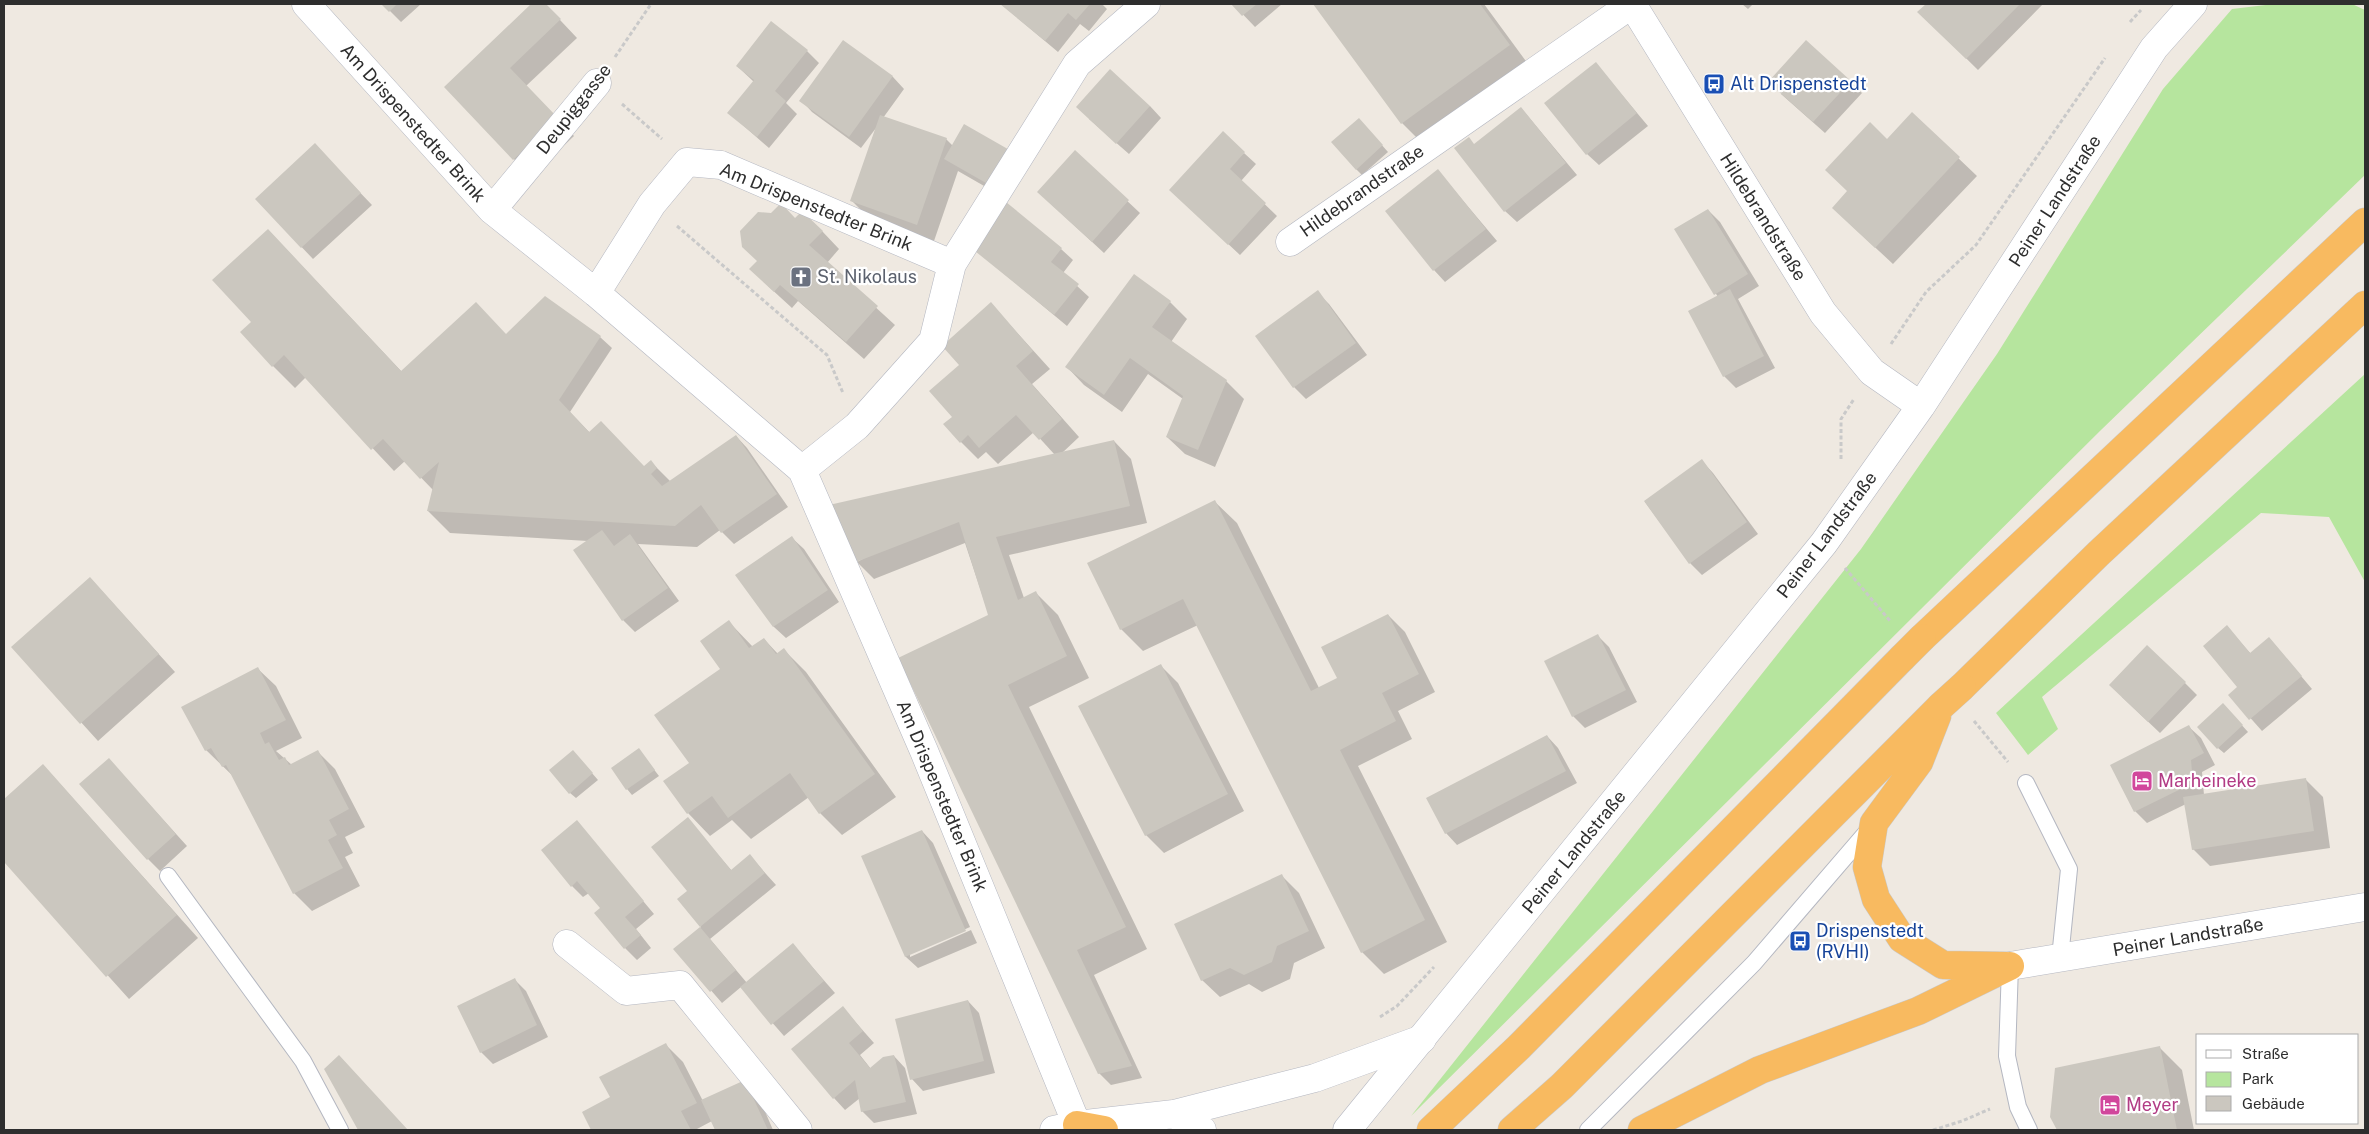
<svg xmlns="http://www.w3.org/2000/svg" width="2369" height="1134" font-family="'Public Sans',sans-serif">
<rect width="100%" height="100%" fill="#efe9e1"/>
<path fill="#b6e59e" d="M2274,4H2352L2365,10V175L2101,430L1411,1116L1861,549L1997,354L2163,89L2232,9Z
M2365,374V582L2329,517L2261,513L2042,697L2058,729L2028,755L1996,713Z"/>
<path fill="#0003" d="M383,4H421L401,22Z
M533,4H545L577,38L526,86L574,136L531,177L446,87Z
M1001,4H1102L1107,9L1089,31L1080,24L1058,52Z
M1233,4H1282L1255,27Z
M1315,4H1484L1531,68L1425,146L1402,123Z
M1742,4H1753L1748,9Z
M1927,4H2043L1978,70L1919,12Z
M844,42L893,77L904,89L883,118L946,139L1005,198L958,171L934,241L869,218L852,201L876,128L861,148L812,112L801,100Z
M807,51L819,63L786,103L797,114L769,148L729,113L754,82L737,66Z
M1596,64L1648,126L1599,165L1587,154Z
M1850,81L1862,93L1825,133L1781,94Z
M1150,106L1161,118L1129,154L1089,119Z
M1521,108L1577,175L1517,222L1505,211L1475,145Z
M1912,114L1977,176L1893,264L1851,225L1848,192L1887,141Z
M1364,125L1388,152L1362,175L1356,169Z
M1075,152L1140,213L1104,253L1050,203Z
M1244,153L1256,164L1241,181L1277,216L1240,255L1182,201Z
M326,157L372,205L313,259L256,199Z
M1438,171L1497,241L1445,282L1434,270Z
M1708,210L1720,222L1759,286L1738,299L1775,368L1736,388L1724,376L1718,297L1676,230Z
M796,219L822,231L839,249L827,263L895,325L864,359L798,301L792,308L768,286Z
M268,230L402,372L507,335L600,337L612,348L570,412L590,433L645,468L651,462L671,482L736,436L747,448L788,507L734,544L720,530L697,547L638,544L679,601L635,632L623,620L588,541L450,533L428,511L433,490L405,461L394,471L306,377L295,388L273,366L253,323Z
M972,247L1061,249L1073,260L1063,273L1089,297L1067,326Z
M1317,292L1329,304L1367,355L1306,399L1294,387L1257,336Z
M1170,302L1187,319L1171,342L1226,381L1244,399L1215,467L1185,454L1167,437L1183,399L1148,374L1122,412L1084,385L1067,367Z
M991,304L1050,369L1032,384L1079,437L1061,454L1114,441L1131,459L1147,523L1009,555L1024,598L1036,593L1058,615L1089,678L1029,707L1147,949L1094,975L1142,1078L1111,1085L1099,1073L989,615L965,543L874,579L857,562L1055,455L1034,432L998,464L986,452L978,459L961,442L953,417L960,365Z
M1702,461L1713,473L1758,534L1702,575L1690,563L1645,502Z
M1214,501L1237,523L1319,688L1339,678L1388,615L1405,632L1435,692L1398,711L1412,739L1358,766L1447,942L1384,974L1362,952L1198,625L1143,651L1121,629Z
M792,538L804,549L839,602L786,638L774,627L737,575Z
M90,578L175,672L98,741L13,647Z
M729,622L753,647L764,639L778,654L784,650L806,672L896,797L842,835L820,813L809,797L751,839L732,820L710,836L688,813L691,763L721,669Z
M2227,627L2251,654L2269,638L2312,689L2262,731L2230,695L2239,688Z
M1597,635L1609,647L1637,702L1585,728L1573,716Z
M1160,665L1178,683L1244,811L1164,853L1146,835L1080,707Z
M258,669L276,686L302,738L276,751L292,765L318,752L335,769L365,827L345,837L353,853L345,857L360,886L312,911L294,893L235,778L206,750Z
M2185,683L2197,695L2160,733L2122,697Z
M2229,711L2248,732L2224,753L2218,748Z
M2189,727L2201,738L2215,765L2202,772L2204,795L2305,779L2323,797L2330,848L2210,866L2193,849L2186,804L2147,823L2135,811Z
M1547,736L1558,748L1577,783L1457,845L1446,833Z
M639,750L659,776L632,795L627,789Z
M578,757L598,780L576,798L570,793Z
M109,760L187,846L160,871L148,859Z
M43,765L198,938L129,999L4,860V800Z
M687,819L732,871L750,856L776,885L710,939L747,983L793,945L835,993L784,1036L741,987L722,1003L675,949L701,927L679,899L688,892Z
M577,822L654,914L636,929L651,948L637,960L625,948L602,908L589,893L583,897L572,886Z
M922,831L933,843L970,927L910,954V957L971,930L977,943L918,968L906,957L863,857Z
M1281,875L1299,893L1325,948L1294,963L1290,979L1262,992L1249,984L1220,997L1202,980Z
M514,979L526,991L548,1037L493,1064L481,1052Z
M968,1001L979,1013L995,1073L923,1091L912,1079Z
M843,1008L874,1043L860,1055L871,1069L894,1056L905,1068L917,1114L874,1123L862,1111L860,1098L845,1110L834,1098Z
M666,1045L683,1062L703,1101L757,1093L773,1130H716L712,1121L697,1129L698,1130H593L583,1112L612,1098Z
M2160,1048L2182,1070L2194,1130H2059L2051,1117Z"/>
<path fill="#cbc7bf" d="M381,4H397L389,12Z
M531,4H546L561,19L510,68L558,118L513,160L444,87Z
M1000,4H1090L1076,20L1068,13L1045,41Z
M1231,4H1257L1242,16Z
M1313,4H1480L1510,45L1401,124Z
M1926,4H2020L1966,59L1917,12Z
M771,21L808,50L775,91L786,101L757,137L727,113L754,80L736,66Z
M843,40L893,76L849,137L799,101Z
M1806,40L1851,81L1813,122L1768,82Z
M1596,62L1637,113L1586,155L1544,103Z
M1110,69L1150,106L1116,144L1076,107Z
M1521,107L1566,163L1504,212L1454,148L1469,137L1474,144Z
M1912,112L1960,157L1875,248L1832,208L1847,191L1825,170L1870,122L1887,139Z
M880,115L947,138L917,225L850,201Z
M1359,118L1383,145L1356,170L1331,142Z
M964,124L1013,152L993,187L944,159Z
M1223,131L1245,152L1230,169L1266,203L1228,245L1169,190Z
M315,143L361,193L301,248L255,199Z
M1075,150L1129,200L1092,242L1037,192Z
M1438,169L1486,229L1433,271L1385,211Z
M1006,202L1062,248L1051,262L1079,284L1054,315L970,247Z
M781,203L795,218L802,211L823,231L809,245L878,306L846,342L780,285L774,292L749,269L757,261L742,247L740,231L758,212L771,213Z
M1708,209L1748,274L1714,295L1674,229Z
M268,229L401,371L476,302L506,334L545,296L601,336L559,400L589,432L601,421L644,466L651,460L657,468L651,474L662,486L736,435L777,494L721,533L701,505L675,526L427,511L439,462L420,479L383,439L371,450L284,355L272,367L240,332L251,322L212,280Z
M1134,274L1171,301L1152,327L1227,380L1198,450L1166,437L1183,396L1130,358L1104,395L1065,367Z
M1730,289L1764,356L1723,377L1688,311Z
M1318,290L1356,343L1293,388L1255,336Z
M991,302L1033,351L1016,366L1062,419L1039,440L1016,415L979,448L968,435L960,443L943,424L952,417L929,391L959,365L942,346Z
M1114,440L1130,506L996,537L1018,600L1036,591L1067,656L1008,685L1126,927L1077,950L1132,1066L1098,1074L898,658L988,615L959,522L856,562L829,505Z
M1702,459L1747,522L1689,564L1644,501Z
M1215,500L1311,691L1337,678L1321,647L1388,614L1419,674L1382,693L1396,721L1340,750L1425,920L1361,953L1183,599L1120,630L1087,563Z
M602,530L614,546L630,534L668,588L622,621L573,550Z
M792,536L828,590L773,627L735,575Z
M90,577L159,654L80,724L11,647Z
M729,620L749,648L764,638L776,654L784,648L875,774L819,814L790,773L728,818L712,796L687,814L663,781L689,763L654,715L720,669L700,641Z
M2227,625L2250,653L2269,637L2302,676L2249,720L2228,695L2237,687L2203,646Z
M1598,634L1626,690L1572,717L1544,661Z
M2147,645L2186,682L2148,722L2109,685Z
M1161,664L1228,794L1145,836L1078,706Z
M258,667L286,720L260,733L265,744L269,742L279,760L285,757L289,765L318,750L349,809L329,820L337,835L328,840L343,868L293,894L226,765L222,767L211,748L205,751L181,707Z
M2223,703L2243,725L2217,749L2197,727Z
M2189,725L2204,753L2191,760L2193,783L2134,812L2110,765Z
M1547,735L1566,771L1445,834L1426,798Z
M639,748L655,770L626,790L611,768Z
M573,750L593,773L569,794L549,770Z
M109,758L176,834L147,860L79,784Z
M43,764L177,915L106,977L4,862V799Z
M2306,778L2314,831L2192,850L2183,797Z
M688,817L731,870L750,854L765,873L700,927L677,899L687,891L651,847Z
M577,820L644,901L625,917L641,935L624,949L594,913L600,908L577,881L571,887L541,850Z
M922,830L966,931L905,957L861,856Z
M1282,874L1309,931L1277,946L1272,962L1244,975L1230,968L1201,981L1174,924Z
M700,927L736,970L710,992L673,949Z
M793,943L824,981L771,1025L740,987Z
M515,978L537,1025L480,1053L457,1006Z
M968,1000L984,1061L910,1080L895,1019Z
M843,1006L863,1031L849,1043L870,1068L883,1057L894,1055L906,1102L861,1112L855,1080L833,1099L791,1049Z
M666,1043L697,1103L681,1111L691,1130H591L582,1112L610,1097L599,1077Z
M2160,1046L2177,1130H2057L2050,1117L2055,1068Z
M339,1055L408,1130H358L324,1069Z
M745,1080L768,1130H715L701,1100Z"/>
<g fill="none" stroke-linecap="round" stroke-linejoin="round">
<g stroke="#b4b7c1" stroke-width="18">
<path id="service" d="M2026,783L2069,869L2060,958
M168,876L303,1061L340,1130
M2010,966L2007,1056L2018,1107L2029,1130
M1588,1130L1754,963L1871,827"/>
</g>
<g stroke="#b4b7c1" stroke-width="29">
<path id="minor" d="M306,4L492,210L596,293L802,470L924,751L1077,1125
M492,210L597,83
M1290,242L1632,4
M596,293L652,204L687,162L721,165L952,264
M802,470L857,426L933,341L952,264L1077,64L1146,4
M567,944L626,991L680,985L798,1130
M1174,1114L1202,1130
M1054,1130L1077,1125L1174,1114L1315,1078L1422,1039"/>
</g>
<g stroke="#b4b7c1" stroke-width="29">
<path id="tertiary" d="M1632,4L1823,313L1872,372L1921,406
M2010,966L2365,907
M1347,1130L1824,543L1921,406L2154,48L2193,4"/>
</g>
<g stroke="#c9c9c9" stroke-width="29">
<path id="trunk" d="M1922,638L2365,222
M1962,687L2098,554L2365,305
M1937,716L1919,762L1874,823L1867,867L1876,899L1902,939L1943,965L2006,966
M1077,1125L1104,1130
M1431,1130L1519,1047L1902,658
M1512,1130L1562,1086L1941,706
M1642,1130L1760,1070L1918,1011L2010,966"/>
</g>
<path stroke="#c9c9c9" stroke-width="3" stroke-dasharray="4 2.5" stroke-linecap="butt" d="M2130,22L2141,10
M615,57L651,4
M622,104L662,139
M677,226L827,355L843,393
M1891,344L1926,292L1976,245L2105,58
M1841,459V419L1854,399
M1845,568L1891,622
M1974,721L2008,762
M1380,1017L1397,1006L1434,967
M1933,1130L1962,1121L1990,1109"/>
<use href="#service" stroke="#fff" stroke-width="16"/>
<use href="#minor" stroke="#fff" stroke-width="28"/>
<use href="#tertiary" stroke="#fff" stroke-width="28"/>
<use href="#trunk" stroke="#f8ba60" stroke-width="28"/>
<g stroke="#c9c9c9" stroke-width="29" stroke-linecap="butt">
<path id="trunk-bridge" d="M1902,658L1922,638
M1941,706L1962,687"/>
</g>
<use href="#trunk-bridge" stroke="#f8ba60" stroke-width="28"/>
</g>
<defs>
<g id="bus-square" transform="scale(1.125)"><rect x="-9" y="-9" width="18" height="18" rx="4" fill="#1a4fb4" stroke="#fff"/><path d="M-5-6H5V4H4V6H2V4H-2V6H-4V4H-5ZM-3.5-4V0h7V-4ZM-3.5 1.2v1.5H-2V1.2ZM2 1.2v1.5H3.5V1.2Z" fill="#fff"/></g>
<g id="church-square" transform="scale(1.125)"><rect x="-9" y="-9" width="18" height="18" rx="4" fill="#6b7280" stroke="#fff"/><path d="M-1.2-6h2.4v3.5h3.3v2.4h-3.3V6h-2.4V-.1h-3.3v-2.4h3.3Z" fill="#fff"/></g>
<g id="hotel-square" transform="scale(1.125)"><rect x="-9" y="-9" width="18" height="18" rx="4" fill="#d1479c" stroke="#fff"/><path d="M-6-4.5h1.5V1H6V5H4.5V3h-9V5H-6ZM-4 0a1.8 1.8 0 1 1 3.6 0ZM.5 0V-2.5h3Q6-2.5 6 0Z" fill="#fff"/></g>
</defs>
<g fill-rule="evenodd">
<use href="#bus-square" x="1714" y="84"/>
<use href="#church-square" x="801" y="277"/>
<use href="#hotel-square" x="2142" y="781"/>
<use href="#bus-square" x="1800" y="941"/>
<use href="#hotel-square" x="2110" y="1105"/>
</g>
<g text-anchor="middle" stroke-width="4.5" stroke-linejoin="round" paint-order="stroke">
<g font-size="18" fill="#164399" stroke="#fff" text-anchor="start">
<text x="1730" y="90">Alt Drispenstedt</text>
<text x="1816" y="937">Drispenstedt<tspan x="1816" dy="21">(RVHI)</tspan></text>
</g>
<g font-size="18" fill="#2e2e2e" stroke="#fff">
<text transform="translate(574 109) rotate(-52)" y="6">Deupiggasse</text>
<text transform="translate(413 123) rotate(48)" y="6">Am Drispenstedter Brink</text>
<text transform="translate(1362 191) rotate(-35)" y="6">Hildebrandstraße</text>
<text transform="translate(2055 201) rotate(-57)" y="6">Peiner Landstraße</text>
<text transform="translate(816 207) rotate(22)" y="6">Am Drispenstedter Brink</text>
<text transform="translate(1763 217) rotate(58)" y="6">Hildebrandstraße</text>
<text transform="translate(1827 535) rotate(-53)" y="6">Peiner Landstraße</text>
<text transform="translate(942 796) rotate(67)" y="6">Am Drispenstedter Brink</text>
<text transform="translate(1574 852) rotate(-51)" y="6">Peiner Landstraße</text>
<text transform="translate(2188 937) rotate(-10)" y="6">Peiner Landstraße</text>
</g>
<g font-size="18" fill="#5b616d" stroke="#fff" text-anchor="start">
<text x="817" y="283">St. Nikolaus</text>
</g>
<g font-size="18" fill="#b23c85" stroke="#fff" text-anchor="start">
<text x="2158" y="787">Marheineke</text>
<text x="2126" y="1111">Meyer</text>
</g>
</g>
<rect width="2369" height="1134" fill="none" stroke="#2e2e2e" stroke-width="10"/>
<rect x="2196" y="1034" width="162" height="90" fill="#ffffff" stroke="#ababab"/>
<rect x="2206" y="1050" width="25" height="8" fill="#ffffff" stroke="#ababab"/>
<text x="2242" y="1059" font-size="15" fill="#2e2e2e">Straße</text>
<rect x="2206" y="1072" width="25" height="15" fill="#b6e59e" stroke="#ababab"/>
<text x="2242" y="1084" font-size="15" fill="#2e2e2e">Park</text>
<rect x="2206" y="1096" width="25" height="15" fill="#cbc7bf" stroke="#ababab"/>
<text x="2242" y="1109" font-size="15" fill="#2e2e2e">Gebäude</text>
</svg>
